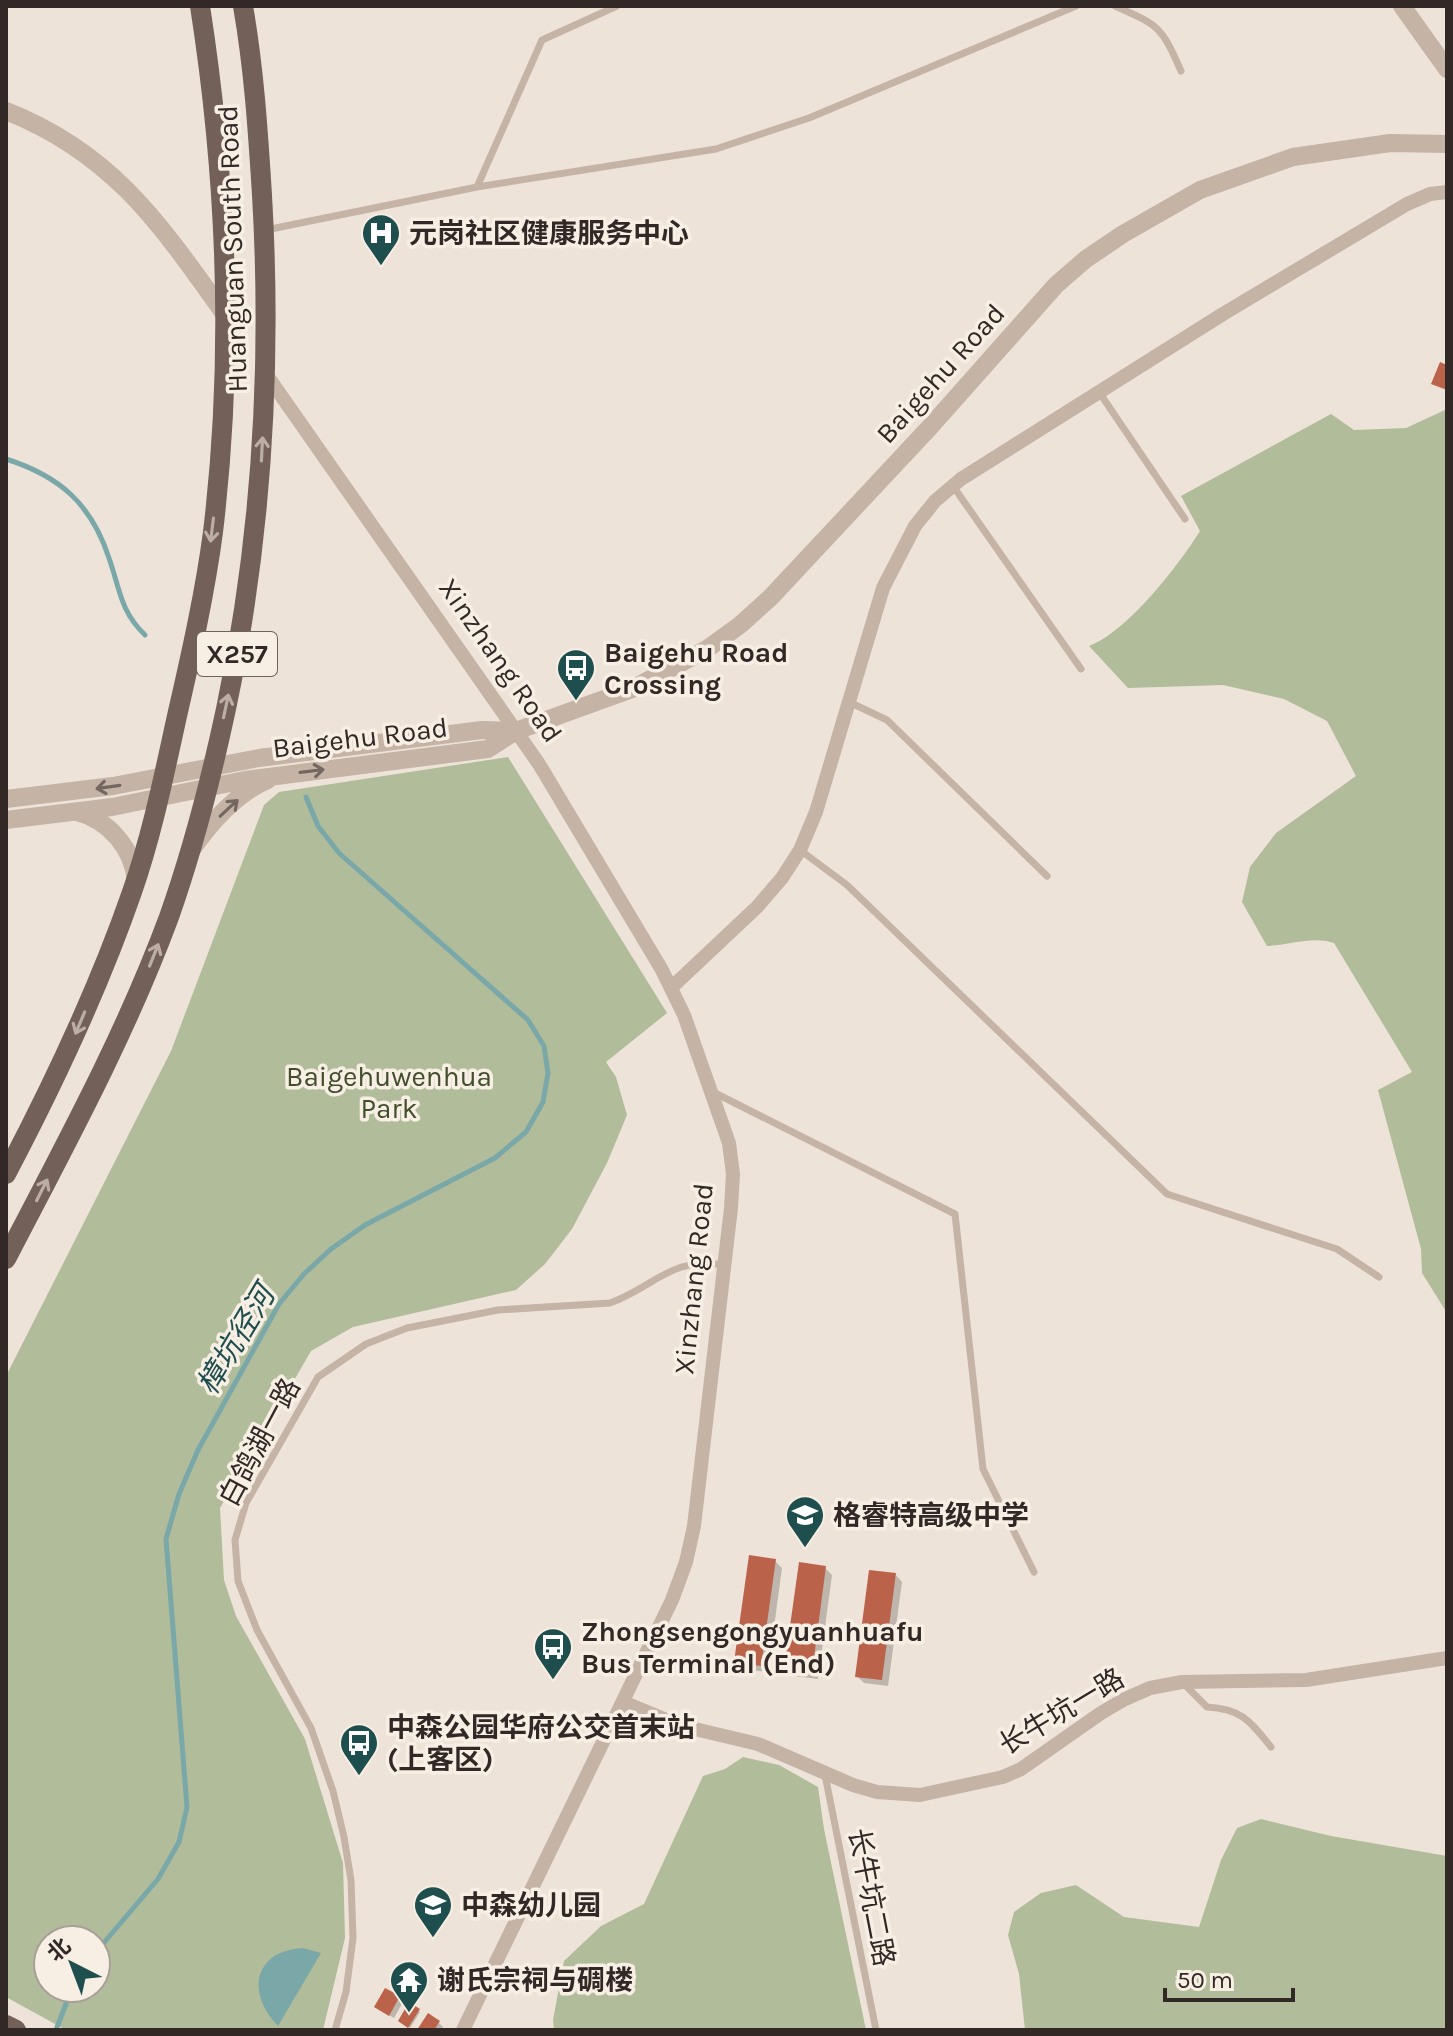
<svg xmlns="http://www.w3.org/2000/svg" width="1453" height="2036" font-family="Karla,'Noto Sans SC',sans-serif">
<rect width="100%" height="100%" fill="#eee3d8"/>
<path fill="#b1bc9a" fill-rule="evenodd" d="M1445,410L1447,411V1313L1422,1273L1421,1249L1378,1090L1412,1072L1334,943C1312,936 1291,945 1267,946L1242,902L1250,867L1276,833L1356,776L1327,721L1284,699L1223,685L1128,688L1089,646C1127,632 1179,565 1200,531L1181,496L1331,414L1354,430L1406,428Z
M508,757L667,1013L606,1062L616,1077L627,1115L607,1163L572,1229L545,1264L516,1290L353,1327L311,1351L220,1508L224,1580L236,1616L305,1739L343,1863L345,1938L323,2030H66L6,1997V1376L171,1051L264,805L279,792ZM48,1940H96V1988H48Z
M743,1757L779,1765L818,1787L824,1829L866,2030H554L553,2020L564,1961L601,1926L644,1904L703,1776L725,1769Z
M1261,1819L1331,1836L1447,1856V2030H1025L1019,1974L1008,1935L1014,1912L1041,1893L1076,1885L1124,1917L1199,1927L1221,1860L1237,1828Z"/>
<path fill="#7aa8a9" d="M303,1948L321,1953L278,2026C246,1993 253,1951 303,1948Z"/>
<path fill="#0003" d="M775,1561L782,1568L768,1672L743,1669L736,1662Z
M825,1568L832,1575L818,1679L794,1676L787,1669Z
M896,1575L902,1582L888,1686L864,1683L857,1676Z
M399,1998L403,2002L394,2018L380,2010Z
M410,2005L420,2012L410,2028L400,2021Z
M439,2023L443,2027L441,2030H419Z"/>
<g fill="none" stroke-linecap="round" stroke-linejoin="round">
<path stroke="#7aa8a9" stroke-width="5" d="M6,459C59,476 91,503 109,558C120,589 120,611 145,635
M96,1952L158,1879L179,1842L187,1807L166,1539L179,1494L198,1450L279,1304L304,1274L331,1249L365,1225L495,1158L526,1132L543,1102L548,1073L544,1046L528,1020L339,853L318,826L306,797
M56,2030L72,1988"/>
</g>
<path fill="#bb624a" d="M1440,362L1447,365V390L1431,384Z
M749,1555L776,1559L761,1666L734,1662Z
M799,1562L826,1566L812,1673L784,1669Z
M869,1570L896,1573L882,1680L855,1677Z
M385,1988L400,1996L389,2016L374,2007Z
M409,2002L420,2009L408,2028L398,2021Z
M428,2013L440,2021L434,2030H417Z"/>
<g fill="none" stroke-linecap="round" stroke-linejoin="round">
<path stroke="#c5b3a6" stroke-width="7" d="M1115,6C1160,26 1161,26 1181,71
M477,187L542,40L617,6
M266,230L477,187L716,149L809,118L1076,6
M1099,392L1185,519
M953,486L1081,669
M849,702L887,720L1047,876
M800,850L847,885L1167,1194L1337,1249L1379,1277
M713,1092L955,1214L983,1469L1034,1572
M1184,1684L1207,1707C1242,1709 1250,1721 1271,1747
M825,1775L876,2030
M335,2030L346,1992L353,1938L351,1880L344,1837L333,1791L311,1728L257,1630L238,1581L235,1540L246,1503L318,1377L366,1344L407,1328L498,1310L610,1303C656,1286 671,1256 725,1265"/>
<path stroke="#c5b3a6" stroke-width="14" d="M266,374L539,764L662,970L684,1015L729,1143L733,1174L731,1208L694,1526L686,1562L672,1600L463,2030
M672,987L757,907L782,878L800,850L816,812L883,588L915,526L935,501L961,479L1223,314L1407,204L1430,194L1447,192
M623,1702L678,1725L758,1744L853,1785L877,1792L920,1795L1003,1777L1021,1769L1101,1713L1125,1699L1150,1688L1182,1682L1306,1680L1447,1658"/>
<path stroke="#c5b3a6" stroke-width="18" d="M1402,6L1447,69
M6,111C113,153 161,225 225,315
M6,799L113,786L259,758L482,730L516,731
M77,812C109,820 133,849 136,881
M6,820L112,807L245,780L488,749L516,731L632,689L707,649L740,625L770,598L930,427L1056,285L1086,259L1123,234L1200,190L1293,157L1390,143L1447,144
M193,848C211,822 238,792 268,780"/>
<path stroke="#736058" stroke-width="20" d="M6,1174C54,1083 98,990 132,892C152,835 164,775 177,716C191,655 205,593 213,532C234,357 227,180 200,6
M6,1259C64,1147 125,1036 169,917C193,849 211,779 226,709C262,538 272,368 262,195C258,131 254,69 243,6
M6,2025L16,2030"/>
</g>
<defs><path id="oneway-shaft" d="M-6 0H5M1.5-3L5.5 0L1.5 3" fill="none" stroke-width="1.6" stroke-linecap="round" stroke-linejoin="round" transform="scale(2)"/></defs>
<g stroke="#bcaea5">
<use href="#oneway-shaft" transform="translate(262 449) rotate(-87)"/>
<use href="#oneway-shaft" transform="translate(212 530) rotate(97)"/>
<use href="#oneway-shaft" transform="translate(226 706) rotate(-78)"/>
<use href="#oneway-shaft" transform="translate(154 955) rotate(-68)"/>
<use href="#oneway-shaft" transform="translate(80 1023) rotate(113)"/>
<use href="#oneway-shaft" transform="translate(42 1190) rotate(-63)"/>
</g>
<g stroke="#746760">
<use href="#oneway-shaft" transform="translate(312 771) rotate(-7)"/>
<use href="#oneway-shaft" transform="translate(108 787) rotate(172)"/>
<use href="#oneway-shaft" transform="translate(229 808) rotate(-43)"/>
</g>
<defs>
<g id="hospital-pin" transform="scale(2)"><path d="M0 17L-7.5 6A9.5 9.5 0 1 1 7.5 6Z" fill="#1f4e4f" stroke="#f7eee4"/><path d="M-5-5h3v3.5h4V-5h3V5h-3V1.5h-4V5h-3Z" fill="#fff"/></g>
<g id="bus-pin" transform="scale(2)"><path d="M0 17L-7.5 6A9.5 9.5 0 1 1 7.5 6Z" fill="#1f4e4f" stroke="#f7eee4"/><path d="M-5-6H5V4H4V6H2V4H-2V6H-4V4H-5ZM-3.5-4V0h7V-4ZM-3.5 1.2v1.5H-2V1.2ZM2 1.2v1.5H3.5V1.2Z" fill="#fff"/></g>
<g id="school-pin" transform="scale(2)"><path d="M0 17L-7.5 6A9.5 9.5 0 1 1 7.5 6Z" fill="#1f4e4f" stroke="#f7eee4"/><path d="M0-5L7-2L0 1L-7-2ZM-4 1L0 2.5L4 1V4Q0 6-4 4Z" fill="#fff"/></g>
<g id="temple-pin" transform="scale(2)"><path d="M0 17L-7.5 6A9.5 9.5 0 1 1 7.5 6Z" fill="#1f4e4f" stroke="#f7eee4"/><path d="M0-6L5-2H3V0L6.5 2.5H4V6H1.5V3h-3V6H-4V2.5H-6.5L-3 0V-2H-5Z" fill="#fff"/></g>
</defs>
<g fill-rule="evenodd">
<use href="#hospital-pin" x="381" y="233"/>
<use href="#bus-pin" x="576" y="668"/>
<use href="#school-pin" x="805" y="1515"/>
<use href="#bus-pin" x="553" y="1647"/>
<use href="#bus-pin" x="359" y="1743"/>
<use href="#school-pin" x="433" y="1905"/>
<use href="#temple-pin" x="409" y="1980"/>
</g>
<g text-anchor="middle" stroke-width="7" stroke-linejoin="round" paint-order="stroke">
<rect fill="#f7eee4" stroke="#6d645f" stroke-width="2" x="197" y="632" width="80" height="44" rx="6"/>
<g font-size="26" font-weight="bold" fill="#322926">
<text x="237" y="663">X257</text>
</g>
<g font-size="28" font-weight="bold" fill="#322926" stroke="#f7eee4" text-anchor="start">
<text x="409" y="243">元岗社区健康服务中心</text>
<text x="604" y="662">Baigehu Road<tspan x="604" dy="32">Crossing</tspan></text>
<text x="833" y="1525">格睿特高级中学</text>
<text x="581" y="1641">Zhongsengongyuanhuafu<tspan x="581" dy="32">Bus Terminal (End)</tspan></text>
<text x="387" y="1737">中森公园华府公交首末站<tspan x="387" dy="32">(上客区)</tspan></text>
<text x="461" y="1915">中森幼儿园</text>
<text x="437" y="1990">谢氏宗祠与碉楼</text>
</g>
<g font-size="28" fill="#322926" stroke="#f7eee4">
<text transform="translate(232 249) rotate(-92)" y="10">Huanguan South Road</text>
<text transform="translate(940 373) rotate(-48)" y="10">Baigehu Road</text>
<text transform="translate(501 660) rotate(55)" y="10">Xinzhang Road</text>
<text transform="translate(360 737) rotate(-7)" y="10">Baigehu Road</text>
<text transform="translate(693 1279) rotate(-84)" y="10">Xinzhang Road</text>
<text transform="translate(259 1442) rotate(-62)" y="10">白鸽湖一路</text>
<text transform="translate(1061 1711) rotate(-31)" y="10">长牛坑一路</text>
<text transform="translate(872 1897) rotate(79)" y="10">长牛坑二路</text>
</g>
<g font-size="28" fill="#424e2c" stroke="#f7eee4">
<text x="389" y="1086">Baigehuwenhua<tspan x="389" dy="32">Park</tspan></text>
</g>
<g font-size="30" font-style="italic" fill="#1f4e4f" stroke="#f7eee4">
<text transform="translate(236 1340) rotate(-59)" y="10">樟坑径河</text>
</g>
</g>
<rect width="1453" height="2036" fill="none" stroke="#322926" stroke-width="16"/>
<g transform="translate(72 1964) rotate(318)"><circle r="38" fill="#f7eee4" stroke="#a89f98" stroke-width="2"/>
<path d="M0-6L14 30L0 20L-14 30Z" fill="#1f4e4f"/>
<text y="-12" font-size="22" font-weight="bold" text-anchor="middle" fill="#322926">北</text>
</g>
<path d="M1165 1988v12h128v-12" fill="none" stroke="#322926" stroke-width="4"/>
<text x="1177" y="1988" font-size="24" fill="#322926" stroke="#f7eee4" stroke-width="6" paint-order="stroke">50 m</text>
</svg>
